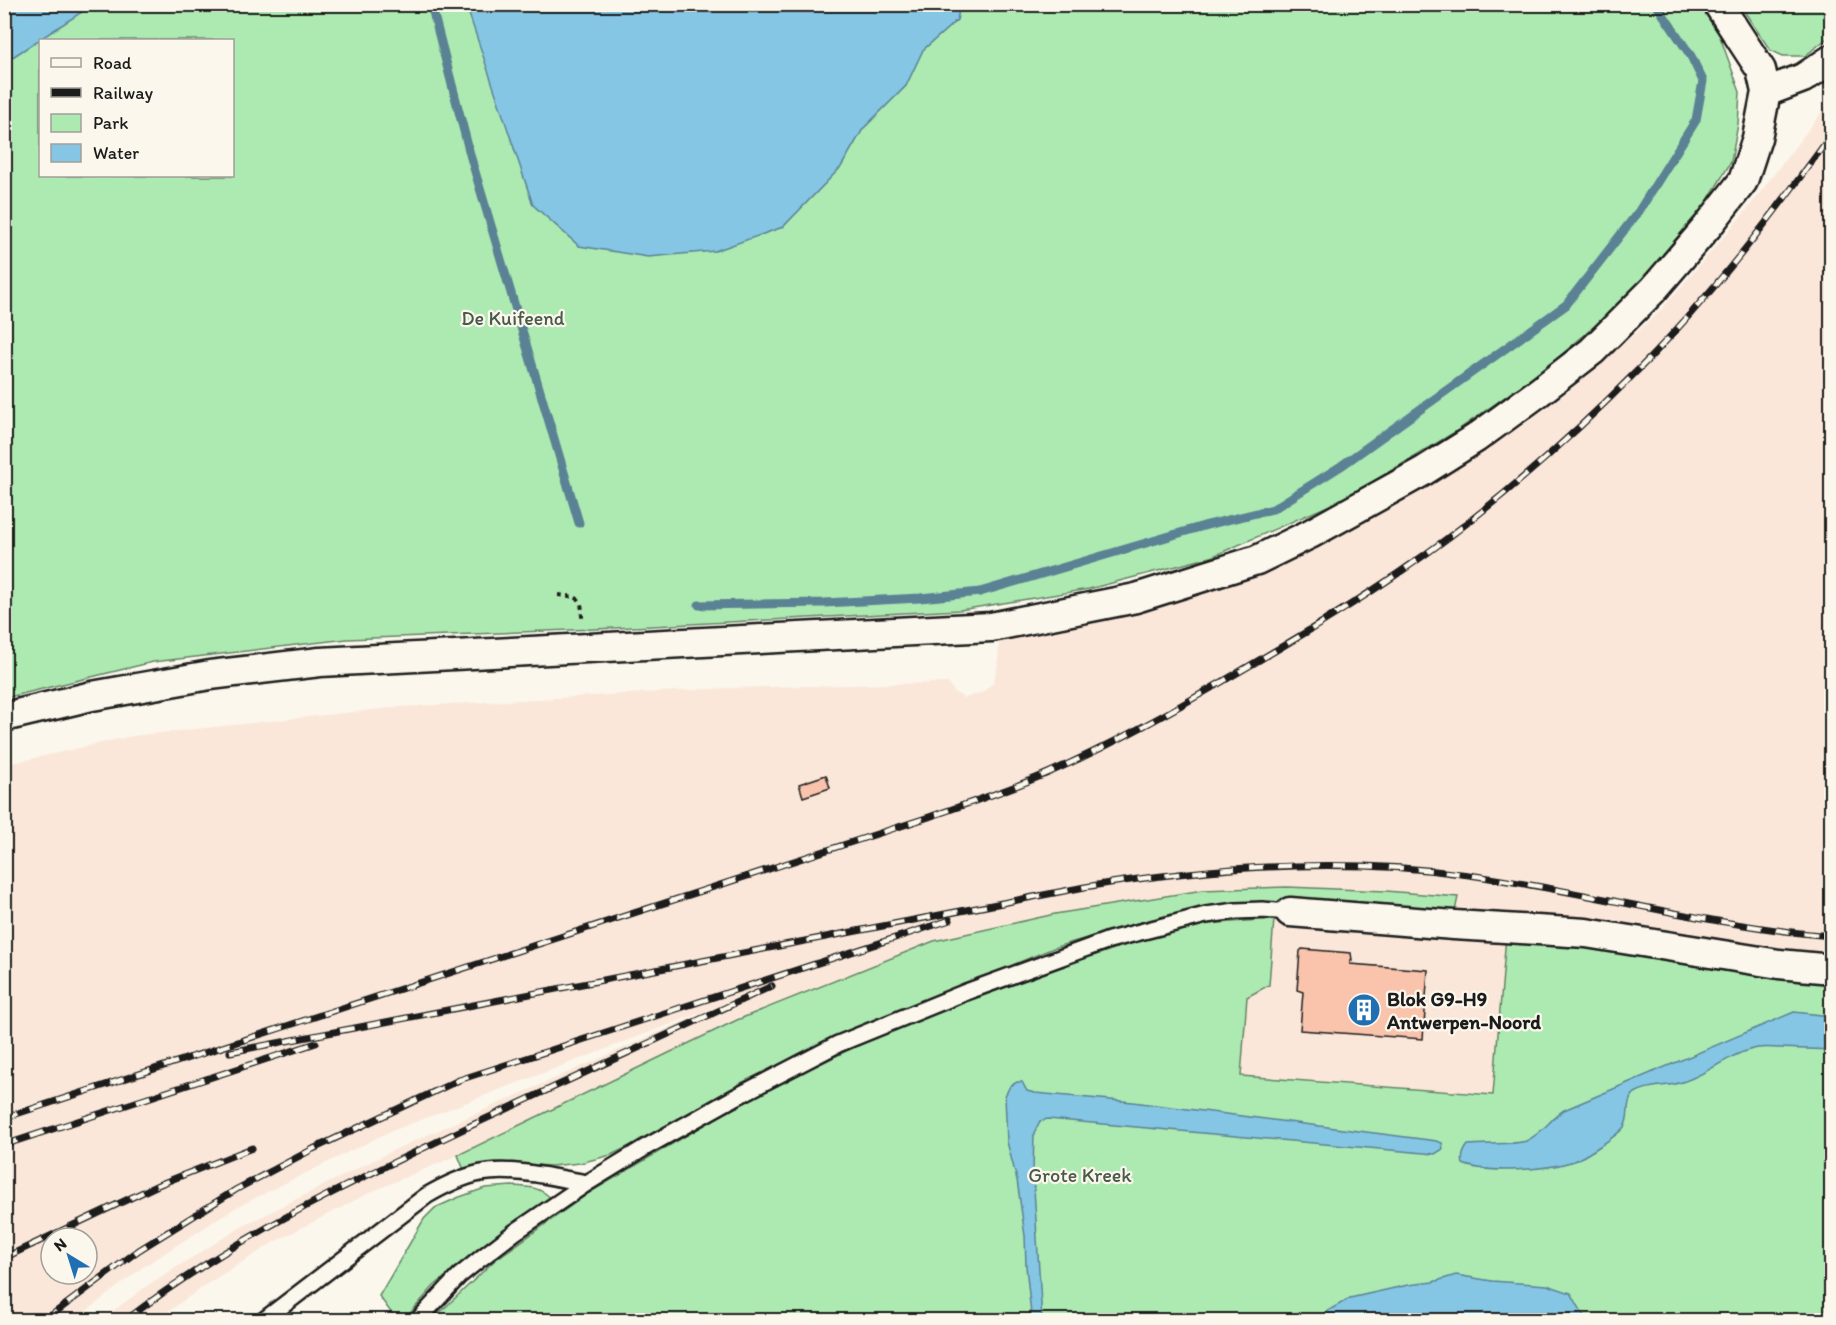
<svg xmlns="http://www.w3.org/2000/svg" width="1836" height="1325" font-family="Itim,sans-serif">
<rect width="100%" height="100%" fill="#fbf7ec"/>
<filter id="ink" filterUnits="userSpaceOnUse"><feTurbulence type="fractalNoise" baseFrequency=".0167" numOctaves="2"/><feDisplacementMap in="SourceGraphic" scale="12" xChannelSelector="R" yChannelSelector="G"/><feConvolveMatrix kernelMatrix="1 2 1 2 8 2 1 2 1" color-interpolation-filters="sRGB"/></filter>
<g filter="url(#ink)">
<path fill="#fae7d9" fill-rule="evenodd" d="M1831,100V953L1685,936H1506L1493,1095L1241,1076L1247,996L1269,985L1274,905L1455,911L1457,897L1386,891L1287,887L1055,914L934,941L737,1020L458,1155L371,1192L276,1241L207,1284L156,1320H101L148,1285L243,1226L394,1150L713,1008L389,1132L235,1208L143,1267L75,1320H5L4,765L132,736L400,707L727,688L937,683H948L955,693L965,698L983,692L993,683L998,665L999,640L1338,533L1422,491L1523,425L1589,375L1660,311L1749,207ZM51,1238H87V1274H51Z"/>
<path fill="#adeab1" stroke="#648366" stroke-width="1.5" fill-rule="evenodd" d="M1699,4L1719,34L1740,92L1738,124L1731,162L1705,205L1664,253L1641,286L1546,368L1455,432L1346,498L1211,557L1089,589L960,610L595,629L347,639L153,662L5,698V5ZM40,40H232V176H40Z
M1740,5H1831V35L1805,56H1783L1770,50Z
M1287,887L1386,891L1458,897L1455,911L1204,909L1144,921L1056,947L834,1038L741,1083L646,1138L611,1155L580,1163L551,1166L495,1162L464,1170L458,1155L737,1020L934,941L1055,914L1203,890Z
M1274,919L1269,985L1247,997L1241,1076L1493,1095L1506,936L1697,964L1831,981V1320H432L495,1260L589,1193L760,1092L878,1036L1021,980L1150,937L1204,924Z
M512,1186C526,1187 541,1186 551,1199L485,1244L434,1286L404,1320H386L393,1315L379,1296L424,1219L435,1208L457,1198L485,1188Z"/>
<path fill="#84c6e4" stroke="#5a8294" stroke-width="1.5" d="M5,4H91V5L85,10L5,62Z
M466,5V4L960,5L957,20L923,50L906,86L863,129L841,167L783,227L715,251L648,257L579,246L533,205Z
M1794,1012L1831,1016V1050C1815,1049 1798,1049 1781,1048C1774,1048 1766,1047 1758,1048C1730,1052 1707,1076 1679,1083C1665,1087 1648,1085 1635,1093C1624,1101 1631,1117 1624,1127C1617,1136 1582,1159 1571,1162C1545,1170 1488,1174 1463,1164C1461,1157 1464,1150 1468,1145C1482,1143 1516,1145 1526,1141C1542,1134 1550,1119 1564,1110Z
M1017,1082H1022L1027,1091L1035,1093L1133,1102L1437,1141L1442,1143L1443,1149L1435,1154L1048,1119L1040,1121L1034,1133L1033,1171L1042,1320H1030L1031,1314L1026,1266L1025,1236L1017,1180L1007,1142L1005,1096L1010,1086Z
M1456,1275L1492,1281L1547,1285L1571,1293L1583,1314L1585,1320H1312L1350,1298L1408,1285L1433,1282Z"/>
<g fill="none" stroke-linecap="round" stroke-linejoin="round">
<path stroke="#5a8294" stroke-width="9" d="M431,4L471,158L579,523
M699,605L824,603L920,598L980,592L1207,525L1273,509L1341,466L1566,305L1639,211L1696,120L1703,81L1691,56L1656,4"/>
</g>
<path fill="#f9c3ac" stroke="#1c1c1c" stroke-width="1.5" d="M826,775L830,788L803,797L799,784Z
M1302,949L1351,953L1352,960H1350V964L1428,970L1423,1039L1300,1030L1303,992L1297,990L1300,951Z"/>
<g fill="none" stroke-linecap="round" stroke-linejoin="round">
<g stroke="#1c1c1c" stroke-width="20">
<path id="service" d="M264,1320L426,1196C443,1186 461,1177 481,1173C514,1167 555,1178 587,1183
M418,1320L459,1276L480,1259L515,1232L587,1183L646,1147L732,1099L838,1044L966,992L1109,940L1206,915L1236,911L1262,910L1290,912"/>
</g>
<g stroke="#1c1c1c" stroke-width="33">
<path id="minor" d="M1766,92L1803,78L1832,59
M4,717L92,696L210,675L320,662L991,627L1136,598L1257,560L1310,534L1422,472L1476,438L1539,392L1592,351L1653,290L1707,227L1743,181L1757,138L1766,92L1761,70L1718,4
M1290,912L1454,925L1586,933L1779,964L1832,969"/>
</g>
<path stroke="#1c1c1c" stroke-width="4" stroke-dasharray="4.5 4.5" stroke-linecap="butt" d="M558,595C581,597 582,597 582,620"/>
<use href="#service" stroke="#fbf7ec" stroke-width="15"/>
<use href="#minor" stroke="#fbf7ec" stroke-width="28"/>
<g stroke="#1c1c1c" stroke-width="7">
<path id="rail" d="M230,1052L1085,887C1212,866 1341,857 1469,875C1591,892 1709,926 1832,936
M4,1118L929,817C969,803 1009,790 1048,773C1112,745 1172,711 1232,676C1289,643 1345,610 1400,572C1487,513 1567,442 1641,367C1712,295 1773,215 1832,134
M4,1145L316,1043
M4,1228H5
M4,1258L158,1185L252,1148
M45,1320L139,1250L237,1189L313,1149L459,1080L950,920
M126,1320C232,1238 347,1184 468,1127C569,1080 670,1033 772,986"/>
</g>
<use href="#rail" stroke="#fbf7ec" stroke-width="4.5" stroke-dasharray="14" stroke-linecap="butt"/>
</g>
</g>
<defs>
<g id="building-disc" transform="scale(1.725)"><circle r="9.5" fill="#1f6fb2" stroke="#fbf7ec"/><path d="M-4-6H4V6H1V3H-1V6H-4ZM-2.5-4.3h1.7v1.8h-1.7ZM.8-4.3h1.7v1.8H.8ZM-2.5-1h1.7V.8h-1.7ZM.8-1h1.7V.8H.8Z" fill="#fff"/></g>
</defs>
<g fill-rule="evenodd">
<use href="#building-disc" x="1364" y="1010"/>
</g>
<g text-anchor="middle" stroke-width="4.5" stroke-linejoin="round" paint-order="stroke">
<g font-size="20" fill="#485a49" stroke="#fbf7ec">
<text x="513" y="325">De Kuifeend</text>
<text x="1080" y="1182">Grote Kreek</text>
</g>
<g font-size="20" font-weight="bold" fill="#1c1c1c" stroke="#fbf7ec" text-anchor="start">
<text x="1387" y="1006">Blok G9-H9<tspan x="1387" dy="23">Antwerpen-Noord</tspan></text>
</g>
</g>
<rect width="1836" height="1325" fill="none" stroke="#fbf7ec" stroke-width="24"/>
<rect x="12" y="12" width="1812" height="1301" fill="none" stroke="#1c1c1c" stroke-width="2" filter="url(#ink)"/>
<rect x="39" y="39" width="195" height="138" fill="#fbf7ec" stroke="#a29f99" stroke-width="1.5"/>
<rect x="51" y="58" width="30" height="9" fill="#fbf7ec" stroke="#a29f99" stroke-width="1.5"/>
<text x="93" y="69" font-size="18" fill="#1c1c1c">Road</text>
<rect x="51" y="88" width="30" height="9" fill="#1c1c1c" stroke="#a29f99" stroke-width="1.5"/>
<text x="93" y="99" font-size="18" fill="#1c1c1c">Railway</text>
<rect x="51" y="114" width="30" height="18" fill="#adeab1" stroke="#a29f99" stroke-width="1.5"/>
<text x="93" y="129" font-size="18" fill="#1c1c1c">Park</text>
<rect x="51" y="144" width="30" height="18" fill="#84c6e4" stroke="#a29f99" stroke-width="1.5"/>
<text x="93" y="159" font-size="18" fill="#1c1c1c">Water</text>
<g transform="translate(69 1256) rotate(322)"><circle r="28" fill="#fbf7ec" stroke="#a29f99" stroke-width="1.5"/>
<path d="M0-4.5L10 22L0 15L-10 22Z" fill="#1f6fb2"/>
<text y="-9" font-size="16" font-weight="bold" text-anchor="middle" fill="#1c1c1c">N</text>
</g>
</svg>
